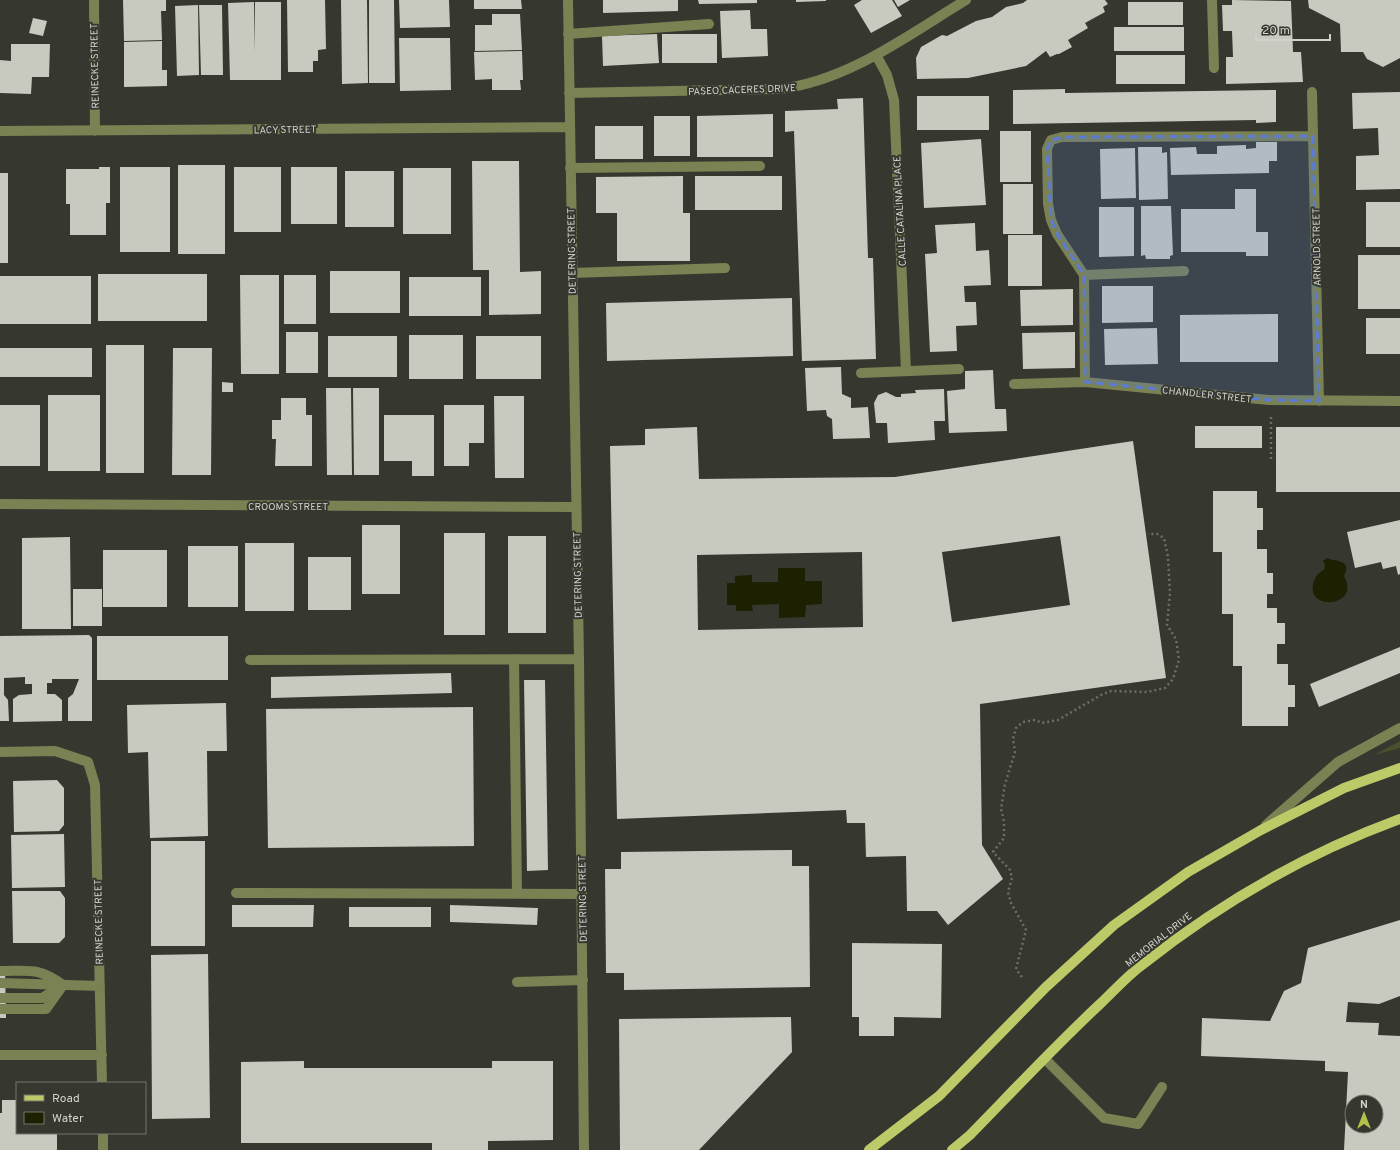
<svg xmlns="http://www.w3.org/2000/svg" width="1400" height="1150" font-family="Overpass,sans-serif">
<rect width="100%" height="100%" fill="#36372f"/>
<path fill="#4a4f2c" d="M1400,741V748L1374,755Z"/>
<path fill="#1d2001" d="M1327,558C1333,562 1353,558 1344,576C1362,608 1303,612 1314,581C1316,576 1319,572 1324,570L1325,565L1323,561Z
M778,568H805V581H822V604L806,605L805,617L779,618V604L752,605L753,611H736V605H727V583H735V576L752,575V582H778Z"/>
<path fill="#c8cabf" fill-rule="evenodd" d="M123,0H166V11H161L162,40L124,41Z
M287,0H325L326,49L318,50V61H313V72H288Z
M341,0H367L368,83L342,84Z
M369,0H394L395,83H369Z
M399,0H449L450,27L400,28Z
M474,0H521L522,9H474Z
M603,0H678V11L603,13Z
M698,0H757V3L699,4Z
M796,0H826V1L796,2Z
M862,0H892L902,16L871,33L854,5Z
M894,0H910L898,7Z
M1027,0H1105L1108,4L1103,7L1105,12L1085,23L1088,28L1068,40L1072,47L1059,54H1057L1050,57L1046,51L1026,66L968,78L917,79L916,58L921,47L942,35L947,36L976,21L992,17L1006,7L1023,3Z
M1232,0L1291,1L1293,52H1301L1303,82L1226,84V57H1233L1232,31H1223L1222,5H1232Z
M1308,0H1400V58L1383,67L1367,59L1363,52H1341L1340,24L1309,8Z
M254,2L255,52V2H281V80H230L228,3Z
M1128,2H1183V25H1128Z
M198,5L199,75L177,76L175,6Z
M199,5H222L223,75H201Z
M750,10L751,29H767L768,56L722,58L720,11Z
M492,14H520L522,50L475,51V25H492Z
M33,18L47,21L43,36L29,33Z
M1114,27H1184V51H1114Z
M657,34L659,63L603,66L602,36Z
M662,34H717V63H662Z
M399,38H450L451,90L400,91Z
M162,41V70H167V86L124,87V42Z
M11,44H50L49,77H32L31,94L0,93V60L11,61Z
M522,51L523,80H520L521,90H492V79L475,80L474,52Z
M1116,55H1185V84H1116Z
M1065,89V93L1276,90V122L1256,123V120L1013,124V90Z
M1400,92V189L1356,190V156L1379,155L1378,128L1353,129L1352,93Z
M917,96H989V130H917Z
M863,98L868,258H873L876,359L802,361L794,131L785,132V111L838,109L837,99Z
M773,114V157H697V116Z
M654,116H690V156H654Z
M595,126H643V159H595Z
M1000,131H1031V182H1000Z
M981,139L986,205L924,208L921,143Z
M1256,142H1277V161H1269V173L1171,175L1170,148L1196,147L1197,154H1217V146L1246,145V149L1256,148Z
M1138,147H1162V153L1167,152L1168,199L1139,200Z
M1135,148L1136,198L1101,199L1100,149Z
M472,161H519L520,272L541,271V314L489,315V270H473Z
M178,165H225V254H178Z
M99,167H110V203H106V235H70V204H66V169H99Z
M120,167H170V252H120Z
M234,167H281V232H234Z
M291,167H337V224H291Z
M403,168H451V234H403Z
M345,171H394V227H345Z
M0,173H8V263H0Z
M683,176V213H690V261H617V213H596V177Z
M695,176H782V210H695Z
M1003,184H1033V234H1003Z
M1235,189H1256V232H1268V256H1246V252H1181V209H1235Z
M1366,202H1400V247H1366Z
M1141,206H1171L1173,255L1170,256V259H1146L1145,255L1141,256Z
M1099,207H1134V256L1099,257Z
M975,223L976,251L989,250L991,285L964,286L965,302H976L977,325L956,326L957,351L930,352L925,254L937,253L935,225Z
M1008,235H1042V286H1008Z
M1358,255H1400V309H1358Z
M330,271H400V313H330Z
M98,274H207V321H98Z
M240,275H279V374H241Z
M284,275H316V324H284Z
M0,276H91V324H0Z
M409,277H481V316H409Z
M1102,286H1153V322L1102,323Z
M1073,289V325L1021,326L1020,290Z
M792,298L793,356L607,361L606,303Z
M1278,314V362H1180V315Z
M1366,318H1400V354H1366Z
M1157,328L1158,364L1105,365L1104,329Z
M286,332H318V373H286Z
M1075,332V368L1023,369L1022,333Z
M409,335H463V379H409Z
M328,336H397V377H328Z
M476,336H541V379H476Z
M106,345H144V473H106Z
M0,348H92V377H0Z
M173,348H212L211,475H172Z
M841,367L842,394L851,398V408L868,407L870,438L833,439L832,419L827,416L826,410L807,411L805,368Z
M993,370L995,409H1006L1007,431L949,433L947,391L965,389V371Z
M222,382L233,383V392H222Z
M326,388H351L352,475H327Z
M353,388H379V475H354Z
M944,389L945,421H934L935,440L888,443L887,423H876L874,403L878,395L886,392L896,397H901V394L916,393L915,390Z
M48,395H100V471H48Z
M494,396H524V478H495Z
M281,398H306V415H312V466H275L276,439H272V420H281Z
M0,405H40V466H0Z
M444,405H484V443H469V466H444Z
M384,415H434V476H412V461H384Z
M1195,426H1262V448H1195Z
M697,427L699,479L895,477L1133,441L1166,678L980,704L982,845L1003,879L948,925L937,911H907L906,856L866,857L865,823H847L846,810L617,819L610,446L645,445V429ZM1060,536L1070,605L952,622L942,552ZM862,552L863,627L698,630L697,555Z
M1276,427H1400V492H1276Z
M1213,491H1257V508H1263V530H1257V549H1267V573H1273V594H1267V608H1277V623H1285V644H1277V664H1288V685H1295V707H1288V726H1242V666H1233V614H1222V552H1213Z
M1400,520V574L1398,575L1396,566L1383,569L1381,562L1355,568L1347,532Z
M362,525H400V594H362Z
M444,533H485V635H444Z
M508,536H546V633H508Z
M70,537L71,629H22V538Z
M245,543H294V611H245Z
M188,546H238V607H188Z
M103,550H167V607H103Z
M308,557H351V610H308Z
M73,589H102V626H73Z
M89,635L92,638V721H68V698L73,694L79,679H52V683H47V694H55L62,700V721L13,722V699L19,695L32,694V684H25V677L4,678V695L8,700L9,721H0V636Z
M97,636H228V680H97Z
M1400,647V673L1319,707L1310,684Z
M451,673L452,693L271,698V677Z
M524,680H545L548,870L527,871Z
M226,703L227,751H207L208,836L150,838L148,752L128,753L127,705Z
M473,707L474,846L268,848L266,709Z
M57,780L64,788V825L59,831L14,832L13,781Z
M64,834L65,887L12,888L11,835Z
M151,841H205V946H151Z
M792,850V866H809L810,987L624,990V973H606L605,869H621V852Z
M12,891H60L65,898V937L59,943H13Z
M232,905H314L313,927H232Z
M450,905L538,908L537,925L450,922Z
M349,907H431V927H349Z
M1400,920V996L1379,1004L1348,1002L1346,1022L1379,1023L1378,1035L1400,1036V1150H1344L1348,1072L1325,1071V1061L1201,1056L1202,1018L1270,1021L1284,991L1301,983L1308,948ZM1352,1102H1376V1126H1352Z
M852,943L942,944L941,1018L894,1017V1036H859V1017H852Z
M208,954L210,1118L152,1119L151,955Z
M0,967H5L6,1018H0Z
M791,1017L792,1052L699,1150H620L619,1019Z
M304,1061V1068H492V1061H553V1140L488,1141V1150H432V1143H241V1062Z
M2,1100H17V1133H57V1150H0V1113H2Z"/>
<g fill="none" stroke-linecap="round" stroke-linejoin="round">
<path stroke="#6e6f68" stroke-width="2.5" stroke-dasharray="2 3" stroke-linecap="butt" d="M1271,417V462
M1022,977L1016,969L1026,930L1011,903L1008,892L1012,878L1010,870L993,852L1004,838V821L1001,809L1005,784L1015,752L1013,739L1016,728L1023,722L1035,720L1042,723L1058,720L1101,695L1111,691L1147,692L1165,688L1173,679L1179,660L1176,639L1167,625L1170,593L1168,557L1164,538L1157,534H1148"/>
<path stroke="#7a8153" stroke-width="10" d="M94,0L95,131
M568,0L579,659L584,1150
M1212,0L1214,68
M568,34L709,24
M876,55L887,75L894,100L906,371
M1312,92L1319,401
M569,93L779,89C848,81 908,35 966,0
M0,131L569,127
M570,168L760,166
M572,273L725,268
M1084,275L1184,271
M861,373L959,369
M1085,382L1084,275L1057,234L1051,220L1048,204L1047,149L1051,140L1062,137L1313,136
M1014,384L1085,382L1269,400L1400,401
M0,504L576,507
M514,659L517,893
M250,660L579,659
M0,752L55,751L88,762L95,785L102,1083
M1266,825L1338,762L1400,728
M236,893L582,894
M0,971C29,971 39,967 63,985
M517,982L583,980
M0,983L100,986
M0,998H42L60,987
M0,1009H46L63,985
M0,1055H102
M1045,1059L1104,1118L1138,1124L1162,1087
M103,1133V1150"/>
<path stroke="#beca68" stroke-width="10" d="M869,1150L939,1096L1046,987L1114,925L1188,872L1261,830L1344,788L1400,768
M952,1150L970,1135C1013,1091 1055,1046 1100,1004C1114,991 1127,976 1142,965C1220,903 1307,853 1400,819"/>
</g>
<path fill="#5c7cd4" fill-opacity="0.2" stroke="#5c7cd4" stroke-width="3" stroke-dasharray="8 5" stroke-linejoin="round" d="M1313,136L1319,401L1269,400L1085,382L1084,275L1057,234L1051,220L1047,149L1051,140L1062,137Z"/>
<g text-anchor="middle" stroke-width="4" stroke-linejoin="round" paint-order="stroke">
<g font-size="10" fill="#d1d2cc" stroke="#36372f">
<text transform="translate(94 66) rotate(-91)" y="4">REINECKE STREET</text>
<text transform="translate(742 89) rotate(-2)" y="4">PASEO CACERES DRIVE</text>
<text transform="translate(285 129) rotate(-1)" y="4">LACY STREET</text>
<text transform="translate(899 211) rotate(-93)" y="4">CALLE CATALINA PLACE</text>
<text transform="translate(1316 247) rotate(-91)" y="4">ARNOLD STREET</text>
<text transform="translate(571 251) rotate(-91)" y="4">DETERING STREET</text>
<text transform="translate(1207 394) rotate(6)" y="4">CHANDLER STREET</text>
<text x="288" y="510">CROOMS STREET</text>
<text transform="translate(577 575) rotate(-91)" y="4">DETERING STREET</text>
<text transform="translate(582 899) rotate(-91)" y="4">DETERING STREET</text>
<text transform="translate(98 922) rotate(-91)" y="4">REINECKE STREET</text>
<text transform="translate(1158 939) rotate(-38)" y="4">MEMORIAL DRIVE</text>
</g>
</g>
<rect x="16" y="1082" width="130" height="52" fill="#36372f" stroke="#74756e"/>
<rect x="24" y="1095" width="20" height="6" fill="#beca68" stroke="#74756e"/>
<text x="52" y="1102" font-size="12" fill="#d1d2cc">Road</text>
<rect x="24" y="1112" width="20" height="12" fill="#1d2001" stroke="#74756e"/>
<text x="52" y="1122" font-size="12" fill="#d1d2cc">Water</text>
<g transform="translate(1364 1114)"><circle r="19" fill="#36372f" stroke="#74756e"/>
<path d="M0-3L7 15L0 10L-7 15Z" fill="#b5c249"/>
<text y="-6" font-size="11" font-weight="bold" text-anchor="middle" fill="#d1d2cc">N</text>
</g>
<path d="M1256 34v6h74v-6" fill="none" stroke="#d1d2cc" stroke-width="2"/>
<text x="1262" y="34" font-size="12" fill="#d1d2cc" stroke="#36372f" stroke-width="3" paint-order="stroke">20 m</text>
</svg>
